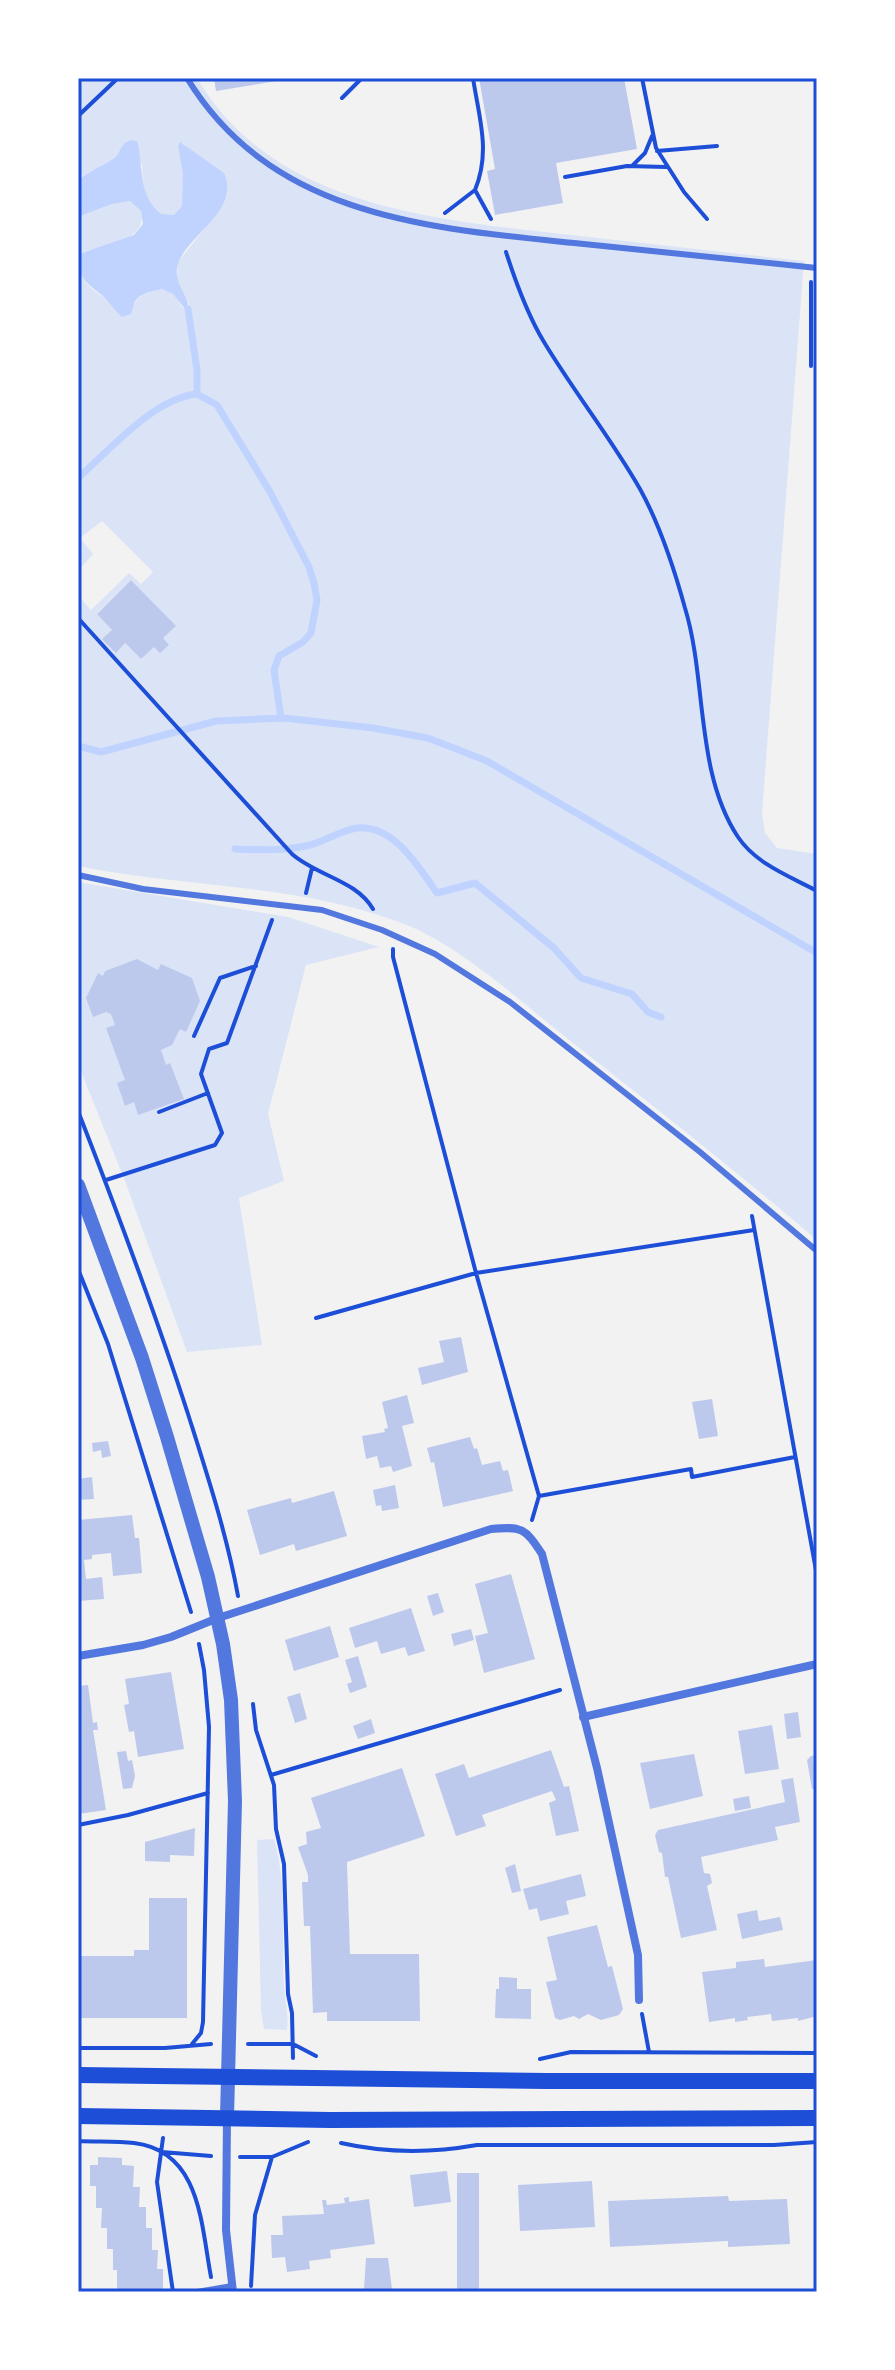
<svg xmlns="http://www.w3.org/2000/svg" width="895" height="2370" font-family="Karla,sans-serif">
<rect width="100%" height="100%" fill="#f2f2f2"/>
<path fill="#dbe4f7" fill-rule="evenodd" d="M78,78H197C275,211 444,220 580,236C655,244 730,253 804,261L762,813L765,833L777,848L817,854V1240C734,1169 648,1102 563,1035C515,997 457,943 399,922C296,883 184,888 78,866V595L91,610L129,573L141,584L153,572L102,521L80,538L93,554L78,571V266C84,291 110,301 132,310C136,293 159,282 174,295C179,300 180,306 186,310L189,304L177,279L178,262L217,213L227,194L224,173L189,151L184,144L178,146C181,161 189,197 180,210C178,214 174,215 169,216C145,217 142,181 142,164L119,153C109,165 90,170 78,181ZM131,580L175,626L141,659L125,643L116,652L103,639L112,630L97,613Z
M130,201L141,211C148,241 104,246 83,252L78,257V217L112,204Z
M78,882L288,917L379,947L306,965L268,1114L284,1181L239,1198L262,1345L187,1352L125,1181L78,1064Z
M274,1839C288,1887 281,1938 284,1987C285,2002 289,2015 287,2030L264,2029L261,2011L257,1840Z"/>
<path fill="#bfd3fe" d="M131,140L137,141L138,144C143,171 139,196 161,214L174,215L182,206L183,174L178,146L180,142L224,173C242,213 180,238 177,269C175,281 185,292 188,304L186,310L173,294L162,289L148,292L140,296L135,301L131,314L122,317C115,311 110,303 104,297C88,284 75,277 79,254L134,235L143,224L141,211L130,201L112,204L78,217V181C89,171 101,167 113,159C122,153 118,145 131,140Z"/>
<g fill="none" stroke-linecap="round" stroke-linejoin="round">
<path stroke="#bfd3fe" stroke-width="7" d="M188,309L197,370V394
M78,478C110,450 154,398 197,394L217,405L269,490L309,567L314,583L317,600L311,633L303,642L279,656L274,670L281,718
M78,746L101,752L216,721L284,718L373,728L428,738L487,761L817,953
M235,849C260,850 285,851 310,845C325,841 342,830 357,828C395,825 419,868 437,893L475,883L554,948L581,978L632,994L648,1012L661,1017"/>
</g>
<path fill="#bdc9ec" d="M214,78H283V80L216,91Z
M479,78H624L637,149L556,163L563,203L495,215L487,171L495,169Z
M131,580L176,626L163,638L169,645L160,653L154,647L141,659L125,643L116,653L102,639L112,630L97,614Z
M137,959L158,970L161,964L192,978L200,1001L186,1032L180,1029L172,1045L161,1050L166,1065L170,1063L184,1099L138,1115L134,1102L125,1106L117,1083L125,1080L106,1028L115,1025L111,1014L106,1012L93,1017L86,998L98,973L103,976L105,971Z
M461,1337L468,1372L422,1385L418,1368L444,1362L439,1341Z
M407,1395L414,1423L402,1426L412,1466L393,1472L391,1466L380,1468L377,1456L366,1459L362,1436L385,1432L384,1429L388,1428L382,1402Z
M712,1399L718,1436L699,1439L692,1402Z
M470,1437L474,1449L477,1448L482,1465L500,1461L503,1471L508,1470L513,1491L443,1507L434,1462L431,1463L427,1448Z
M108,1441L111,1456L102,1458L101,1450L93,1452L92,1443Z
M92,1477L94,1499L78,1500V1479Z
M395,1485L399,1508L382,1511L381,1505L376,1506L373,1490Z
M334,1491L347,1536L296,1551L294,1544L260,1555L247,1510L291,1498L292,1503Z
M132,1515L135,1538H139L142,1573L113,1576L111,1553L92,1555V1559L84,1560L86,1579L102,1577L104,1599L78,1601V1520Z
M511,1574L535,1659L484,1673L475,1636L488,1633L475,1584Z
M438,1593L444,1612L433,1616L427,1596Z
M411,1608L425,1651L408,1656L405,1647L381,1654L377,1641L355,1648L349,1628Z
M330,1626L339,1657L294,1671L285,1640Z
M471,1629L474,1640L454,1646L451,1634Z
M358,1656L367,1687L350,1693L347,1684L352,1682L345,1660Z
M171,1672L184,1749L138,1757L134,1731L129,1732L124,1705L129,1704L125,1679Z
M88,1685L93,1723L97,1722L98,1730H93L106,1810L78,1814V1686Z
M300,1693L307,1719L295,1723L287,1697Z
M798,1712L801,1737L787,1739L784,1714Z
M371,1719L375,1733L358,1739L353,1726Z
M772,1725L779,1769L745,1774L738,1731Z
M551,1750L564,1787L569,1786L579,1831L556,1836L549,1803L556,1800L552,1791L482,1815L486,1826L456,1836L435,1774L464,1764L469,1778Z
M126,1751L128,1761L132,1760L135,1776L132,1788L123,1789L117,1752Z
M694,1754L703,1796L650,1809L640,1763Z
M817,1755V1788L812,1789L807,1760L811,1756Z
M402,1768L425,1836L347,1862L350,1954H419L420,2021H327V2012L313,2013L310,1926H304L302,1882H308V1875L298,1847L307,1844L306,1832L321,1828L311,1798Z
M793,1778L800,1822L775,1827L778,1840L701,1857L704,1873L710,1874L712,1883L707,1886L717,1930L681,1938L668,1877H665L662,1853L659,1852L655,1835L658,1830L785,1802L781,1780Z
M749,1796L751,1808L735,1811L733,1799Z
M195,1828L194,1856L170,1855V1862L145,1861V1842Z
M515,1864L521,1891L512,1893L505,1868Z
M581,1874L586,1896L566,1901L569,1914L540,1921L537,1908L529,1910L523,1889Z
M149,1898H187V2018H78V1956H134V1950H149Z
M757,1910L759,1921L780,1917L783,1930L742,1939L737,1914Z
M597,1925L608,1967L612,1966L623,2009L619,2015L601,2020L588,2014L579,2019L574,2016L560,2020L555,2018L546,1982L557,1980L547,1937Z
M764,1959L765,1967L817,1960V2016L798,2021V2018L772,2021L771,2014L747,2017L748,2020L735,2022V2018L709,2022L702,1972L736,1968V1962Z
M499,1977L517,1978V1989H531V2019L495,2018L496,1989H499Z
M98,2157L122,2158V2165L134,2166L133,2187H140L139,2207H146V2228H152V2250H158L157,2269H163V2290L117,2291V2270H113V2249H107V2228H101L102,2208H96V2186H90V2165H98Z
M447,2171L451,2202L414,2207L410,2175Z
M457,2173H479V2289H457Z
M592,2181L595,2227L520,2231L518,2185Z
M728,2196L729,2201L787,2199L790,2244L728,2247V2241L610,2247L608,2201Z
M349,2197V2202L369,2199L375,2244L330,2250L331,2258L309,2261L310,2269L287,2272L285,2257L272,2258L271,2235H283L282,2216L324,2214L322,2200H326L327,2205L345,2203L344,2198Z
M366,2258H388L392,2289H364Z"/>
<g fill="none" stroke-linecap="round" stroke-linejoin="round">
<path stroke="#1d4ed8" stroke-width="4" d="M473,78C479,118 491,151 475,190L491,219
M642,78L656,148L684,192L707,219
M342,98L362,78
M78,116L118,78
M657,151L717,146
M633,165L645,153L652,136
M565,177L627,166L666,167
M445,213L475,190
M506,252C516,283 527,314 544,342C574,392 611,438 640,489C660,525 674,568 685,608C707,680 695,772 738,837C756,864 789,876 817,891
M811,282V366
M78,618L292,854C317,876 356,880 373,909
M306,893L312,868
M393,949V957L476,1273L539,1496L532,1520
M194,1036L220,978L256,966
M78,1111C117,1211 155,1312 188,1414C207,1474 227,1535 238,1596
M159,1112L208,1093
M106,1180L215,1145L222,1133L201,1074L209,1049L227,1043L272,920
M752,1216L817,1576
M78,1269L108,1344L191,1612
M316,1318L476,1273L754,1230
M539,1496L691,1469L692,1477L795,1457
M253,1704L256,1730L274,1785L276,1829L284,1864L288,1994L292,2013L293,2058
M271,1775L560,1690
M78,1825L128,1815L208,1793
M642,2014L649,2052
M192,2044L201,2033L203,2022L209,1727L204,1670L199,1644
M248,2044H293L316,2056
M78,2048H165L211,2044
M540,2059L571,2052L817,2053
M163,2138L157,2182L173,2292
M78,2141C97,2142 116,2141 134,2143C201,2151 201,2225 211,2277
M341,2143C385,2153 432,2153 477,2145H774L817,2142
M162,2152L211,2156
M240,2157H272L308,2142
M251,2286L255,2215L272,2157"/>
<path stroke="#5277de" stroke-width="6" d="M187,78C272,217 428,228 574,243C655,252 736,259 817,268
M78,875L143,889L322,910L382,930L435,954L510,1002L700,1152L817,1251
M197,2292L232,2286"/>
<path stroke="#5277de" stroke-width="8" d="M78,1656L143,1645L171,1637L218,1618L491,1529C522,1526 525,1528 542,1554L597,1768L638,1955L639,2000
M583,1717L817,1664
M227,2117L226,2230L233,2292"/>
<path stroke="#5277de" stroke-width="14" d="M78,1185L142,1358L167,1437L208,1577L223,1644L231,1700L235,1801L227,2117"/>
<path stroke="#1d4ed8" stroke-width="16" d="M78,2075L547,2081H817
M78,2116L330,2120L817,2118"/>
</g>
<rect width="895" height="2370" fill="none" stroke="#ffffff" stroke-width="160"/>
<rect x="80" y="80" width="735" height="2210" fill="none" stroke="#1d4ed8" stroke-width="3"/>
</svg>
